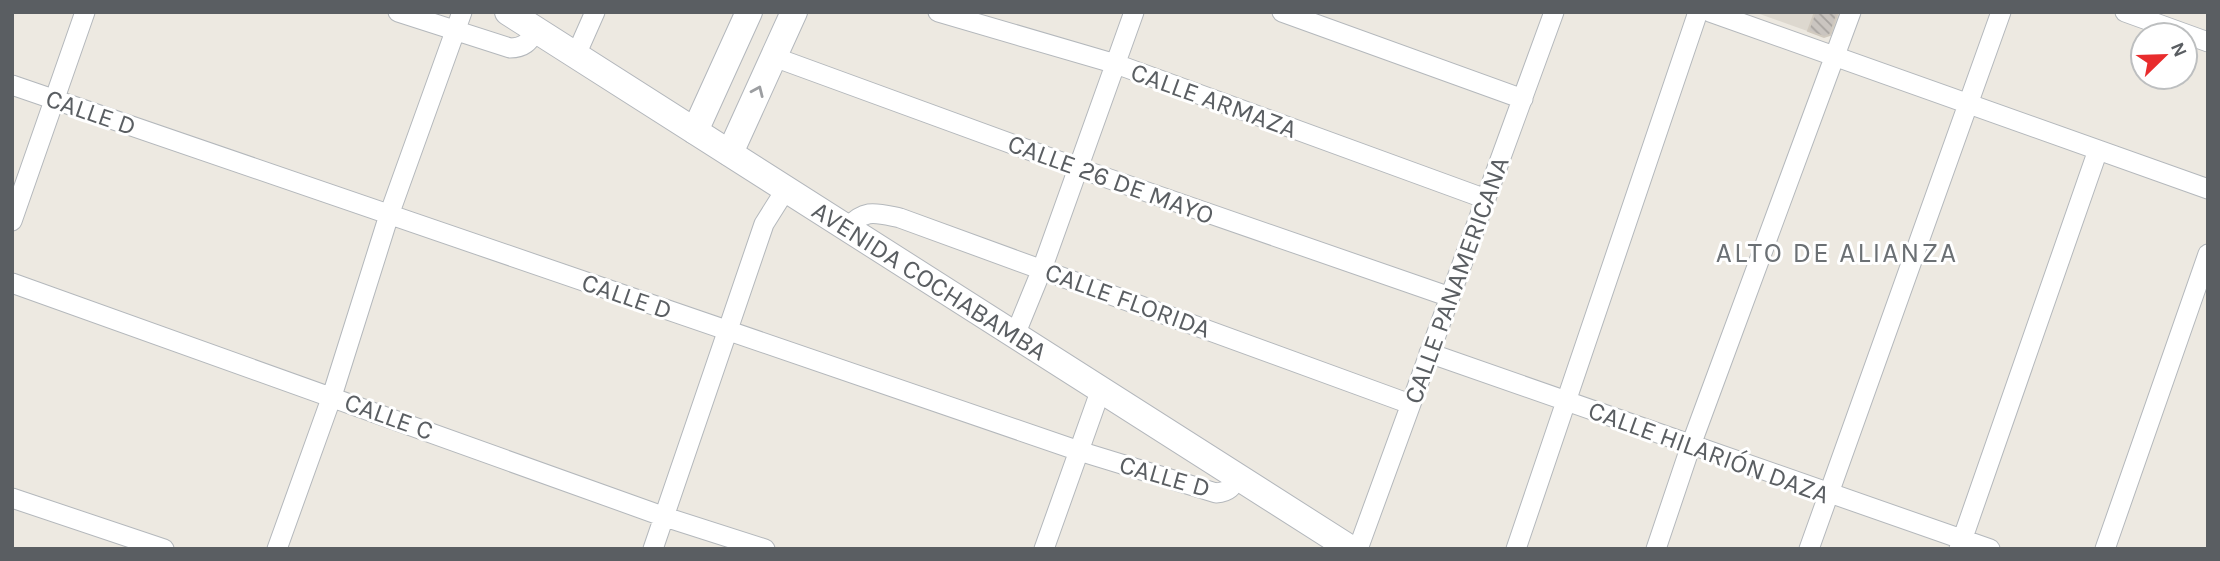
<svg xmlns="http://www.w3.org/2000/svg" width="2220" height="561" font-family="Karla,sans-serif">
<defs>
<pattern id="building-back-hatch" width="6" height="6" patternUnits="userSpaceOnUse" patternTransform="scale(1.75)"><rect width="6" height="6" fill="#cac5c0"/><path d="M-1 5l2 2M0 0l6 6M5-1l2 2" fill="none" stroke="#a7a39f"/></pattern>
</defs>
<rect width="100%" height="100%" fill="#ede9e1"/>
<path fill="#ddd8cf" d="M1754,12H1841L1834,33L1824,37Z"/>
<path fill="url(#building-back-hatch)" stroke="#d1cabf" stroke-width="2" d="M1815,12H1838L1830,35L1824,37L1808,31Z"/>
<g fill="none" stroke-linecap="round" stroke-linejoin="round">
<g stroke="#b4b8bc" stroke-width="21">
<path id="street" d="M398,12L510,48C525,48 529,41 537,30
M938,12L1116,64L1486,199
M1282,12L1523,99
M1710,12L2208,189
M2125,12L2208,42
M576,55L595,12
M774,57L1078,168L1450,297
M12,85L1079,451L1216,493C1229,492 1232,487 1238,477
M12,221L85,12
M847,228C865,208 876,213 900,218L1410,404
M12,283L665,517L765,549
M1015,335L1042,269L1134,12
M1429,353L1990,549
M12,498L164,549
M277,549L332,396L389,215L462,12
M653,549L764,224L786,189
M1044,549L1101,389
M1358,549L1554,12
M1516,549L1698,12
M1656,549L1691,445L1851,12
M1809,549L2001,12
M1959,549L2098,150
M2105,549L2208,254"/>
</g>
<g stroke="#b3b7bc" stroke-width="28">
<g id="secondary">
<path id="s1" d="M508,12L1351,549"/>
<path d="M695,131L749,12"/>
<path d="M730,153L794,12"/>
</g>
</g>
<use href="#street" stroke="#fff" stroke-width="19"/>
<use href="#secondary" stroke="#fff" stroke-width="26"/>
</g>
<defs><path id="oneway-chevron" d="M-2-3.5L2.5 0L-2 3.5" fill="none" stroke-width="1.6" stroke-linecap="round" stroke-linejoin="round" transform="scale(1.75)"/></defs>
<use stroke="#9c9ea1" href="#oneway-chevron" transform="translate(758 91) rotate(-66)"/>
<g text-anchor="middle" stroke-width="6" stroke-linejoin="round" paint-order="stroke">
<g font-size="26" fill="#5a5e62" stroke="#fff">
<text transform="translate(1214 100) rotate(20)" y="9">CALLE ARMAZA</text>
<text transform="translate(91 112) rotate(19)" y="9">CALLE D</text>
<text transform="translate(1111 179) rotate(20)" y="9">CALLE 26 DE MAYO</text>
<text dy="9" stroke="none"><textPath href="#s1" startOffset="500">AVENIDA COCHABAMBA</textPath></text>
<text transform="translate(1456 280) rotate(-70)" y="9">CALLE PANAMERICANA</text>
<text transform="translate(627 296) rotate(19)" y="9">CALLE D</text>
<text transform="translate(1128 300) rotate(20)" y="9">CALLE FLORIDA</text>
<text transform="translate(389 416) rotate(20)" y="9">CALLE C</text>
<text transform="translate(1709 452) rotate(20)" y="9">CALLE HILARIÓN DAZA</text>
<text transform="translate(1165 476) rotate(16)" y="9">CALLE D</text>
</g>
<g font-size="28" letter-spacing="2" fill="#6b7074" stroke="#fff">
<text x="1837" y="262">ALTO DE ALIANZA</text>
</g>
</g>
<rect width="2220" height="561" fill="none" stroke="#5a5e62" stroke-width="28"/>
<g transform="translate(2164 56) rotate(67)"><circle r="33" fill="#ffffff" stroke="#bdbfc0" stroke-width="2"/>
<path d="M0-5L12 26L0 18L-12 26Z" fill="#e82c2d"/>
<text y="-10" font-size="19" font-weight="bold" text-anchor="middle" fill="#5a5e62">N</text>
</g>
</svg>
